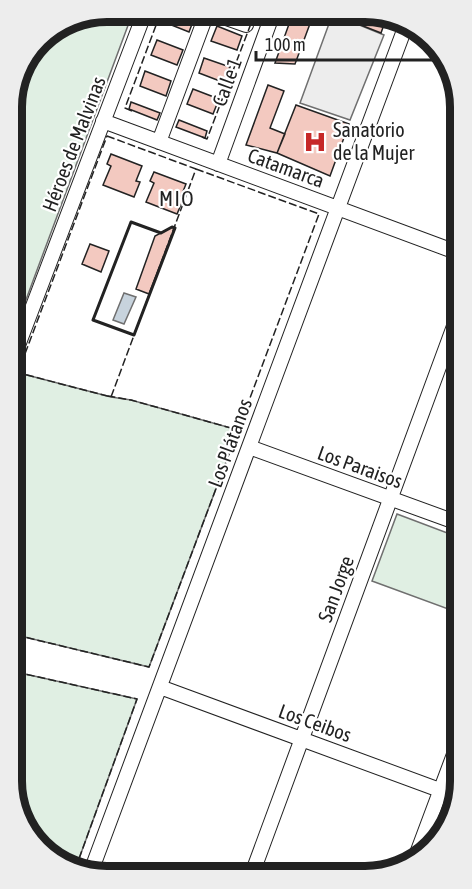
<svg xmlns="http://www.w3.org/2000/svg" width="472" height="889" font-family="'Asap Condensed',sans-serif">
<rect width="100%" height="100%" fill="#fff"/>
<path fill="#e0efe3" stroke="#6f6f6f" stroke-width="1.5" d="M108,12H133L14,332L13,96L44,36Z
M23,374L111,397L131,400L238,430L149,667L16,635L15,392Z
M397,514L458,537L459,613L372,581Z
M16,672L137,699L76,867L45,853L17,812Z"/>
<path fill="#ededed" stroke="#6f6f6f" stroke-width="1.5" d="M330,21L352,22L384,35L350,120L300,103Z"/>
<path fill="#c7d3dd" stroke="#6f6f6f" stroke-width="1.5" d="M124,293L136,297L124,324L113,320Z"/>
<path fill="#f3c9c0" stroke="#222" stroke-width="1.5" d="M167,12H179L194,19L189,32L164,22Z
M293,13H314L295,64L275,63Z
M330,13L382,14L387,16L381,33Z
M217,26L242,36L237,50L211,41Z
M157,40L183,50L177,65L151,55Z
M204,58L230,67L225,83L199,73Z
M145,71L171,81L166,96L140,86Z
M268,85L284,91L270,128L285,134L277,153L246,145Z
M193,89L219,99L213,114L187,104Z
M131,102L160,113L157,120L129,109Z
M296,105L349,124L330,176L277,153Z
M179,120L207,131L205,138L176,127Z
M111,154L142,166L136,181L140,182L134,197L103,185L111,166L107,164Z
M154,172L186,184L180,199L183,200L177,214L146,202L154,183L150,181Z
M172,227L175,228L149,294L136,289L155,236Z
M90,244L109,251L101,272L82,264Z"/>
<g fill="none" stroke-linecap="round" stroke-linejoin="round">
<g stroke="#222" stroke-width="16">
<path id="minor" d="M212,13L246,25
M103,121L456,252
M159,142L207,13
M218,164L273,13
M14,356L145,12
M249,447L458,523
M160,687L456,796
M416,856L459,741
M90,874L406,25
M252,874L457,318"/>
</g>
<use href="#minor" stroke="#fff" stroke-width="14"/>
<path stroke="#222" stroke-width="1.5" stroke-dasharray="8 3" stroke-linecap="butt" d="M132,111L125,108L161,12
M107,136L196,169L111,397L23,374L20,367Z
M202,137L207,139L255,13
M196,169L319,214L238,430
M15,392L24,374
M16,635L149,667L238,430L131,400L108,396
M16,672L137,699L76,867"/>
<path stroke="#222" stroke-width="3" d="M131,222L161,233L172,227L175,228L134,335L93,320Z"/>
</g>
<defs>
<g id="hospital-bare" transform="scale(1.8)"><path d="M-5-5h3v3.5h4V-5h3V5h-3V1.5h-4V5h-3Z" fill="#c62828" stroke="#fff" stroke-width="2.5" paint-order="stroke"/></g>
</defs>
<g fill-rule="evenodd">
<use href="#hospital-bare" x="315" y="142"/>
</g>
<g text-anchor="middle" stroke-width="4.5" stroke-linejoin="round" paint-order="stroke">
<g font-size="20" fill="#222" stroke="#fff">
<text transform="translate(227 82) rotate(-70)" y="7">Calle 1</text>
<text transform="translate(74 144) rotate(-69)" y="7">Héroes de Malvinas</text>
<text transform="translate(286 168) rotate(20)" y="7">Catamarca</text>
<text transform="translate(230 443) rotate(-70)" y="7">Los Plátanos</text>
<text transform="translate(360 467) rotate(20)" y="7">Los Paraisos</text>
<text transform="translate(336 589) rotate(-70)" y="7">San Jorge</text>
<text transform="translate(315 723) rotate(20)" y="7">Los Ceibos</text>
</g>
<g font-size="20" fill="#222" stroke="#fff" text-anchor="start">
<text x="333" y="137">Sanatorio<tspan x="333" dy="23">de la Mujer</tspan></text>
</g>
<g font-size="21" letter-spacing="1.5" fill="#222" stroke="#fff">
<text x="177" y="206">MIO</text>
</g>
</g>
<path d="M0 0H472V889H0ZM107 22H365A85 85 0 0 1 450 107V781A85 85 0 0 1 365 866H107A85 85 0 0 1 22 781V107A85 85 0 0 1 107 22Z" fill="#ededed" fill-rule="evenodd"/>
<path fill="none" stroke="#222" stroke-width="8" d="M107 22H365A85 85 0 0 1 450 107V781A85 85 0 0 1 365 866H107A85 85 0 0 1 22 781V107A85 85 0 0 1 107 22Z"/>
<path d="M256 51v9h176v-9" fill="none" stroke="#222222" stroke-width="3"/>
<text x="265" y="51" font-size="18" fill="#222222" stroke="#ffffff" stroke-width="4.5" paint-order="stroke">100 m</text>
</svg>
